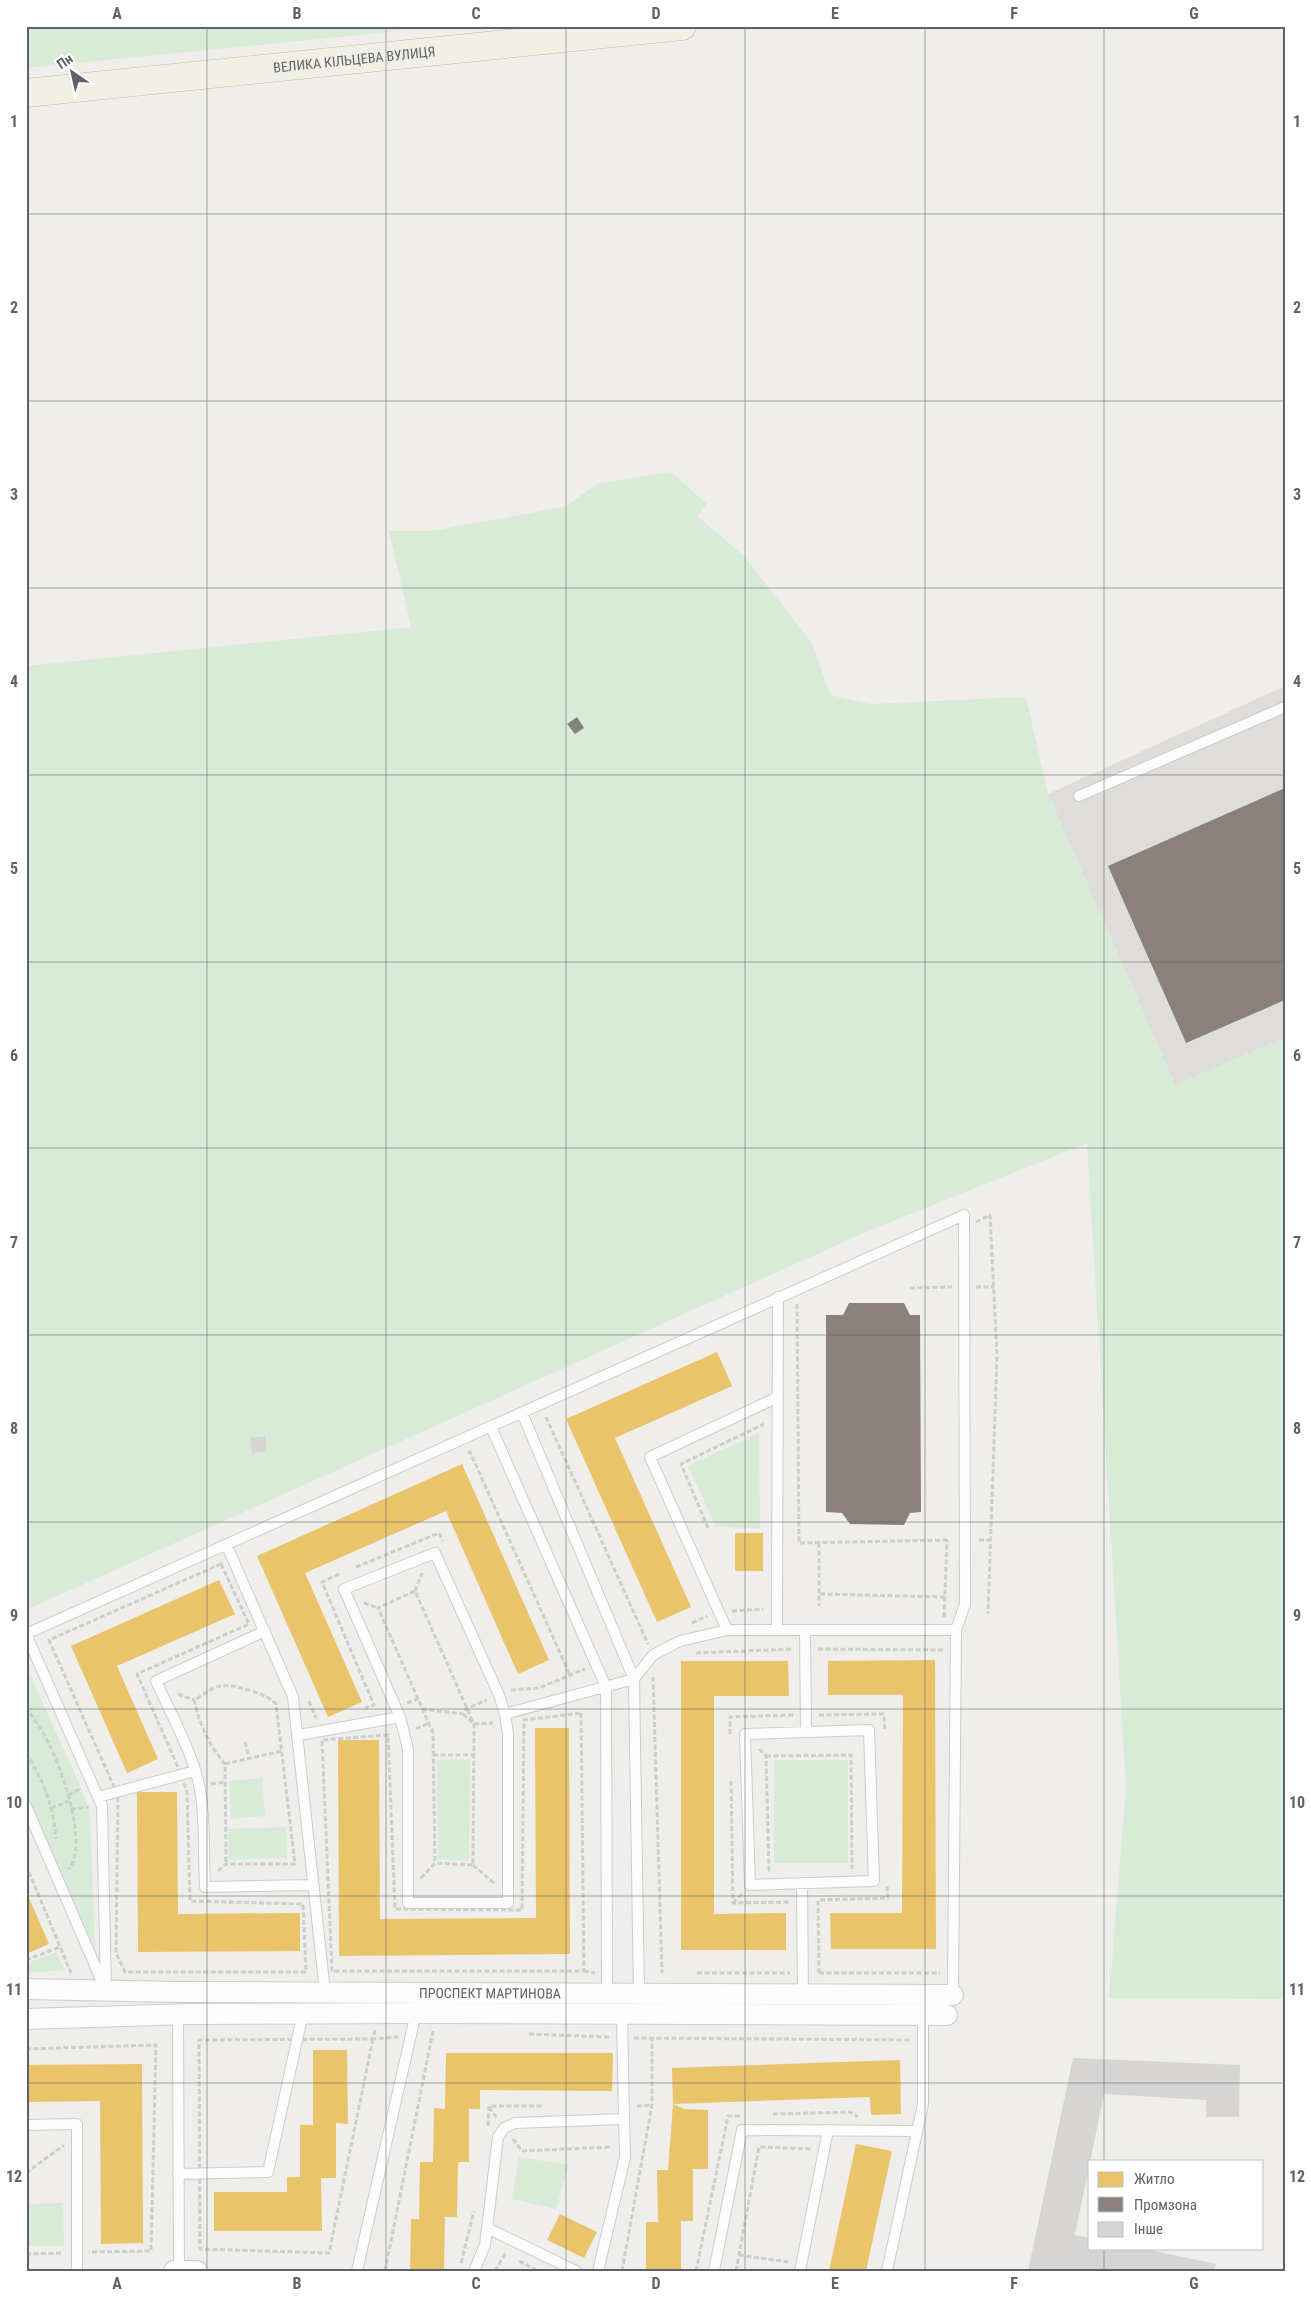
<svg xmlns="http://www.w3.org/2000/svg" width="1311" height="2297" font-family="'Roboto Condensed',sans-serif">
<rect width="100%" height="100%" fill="#efeeea"/>
<path fill="#dfddda" d="M1285,686V1055L1182,1101L1048,794Z"/>
<path fill="#d8ebd6" d="M66,26H422L380,33L26,68V30Z
M671,472L707,504L697,516L744,556L812,643L830,695L870,704L1026,697L1048,794L1175,1085L1285,1037V1999L1109,1998L1126,1787L1087,1143L873,1229L26,1610V666L411,627L389,531H431L564,507L599,483Z
M759,1433L760,1528L716,1527L688,1466Z
M26,1666L79,1783L90,1813L95,1949L26,1796Z
M470,1759L469,1861L438,1859L437,1760Z
M774,1760H848V1863H774Z
M262,1778L265,1816L231,1819L229,1781Z
M286,1827L287,1858L229,1860L228,1829Z
M56,1952L64,1970L26,1973V1963Z
M519,2157L569,2165L556,2209L512,2199Z
M63,2203L64,2246H26V2204Z"/>
<path fill="#e9c46a" d="M717,1352L732,1386L615,1438L691,1607L657,1622L566,1419Z
M462,1464L549,1660L518,1674L446,1511L305,1573L362,1702L328,1717L257,1556Z
M735,1533H763V1571H735Z
M219,1580L235,1614L117,1666L158,1759L127,1773L71,1646Z
M935,1660L936,1949H831L830,1913H902L903,1695H828V1661Z
M681,1661H788L789,1696H714V1914L786,1913V1950H681Z
M535,1728H569L570,1954L339,1956L338,1740H379L380,1919L536,1918Z
M137,1792H177L178,1914L300,1913V1951L138,1952Z
M26,1891L49,1944L26,1954Z
M313,2050H347L348,2124L336,2123V2178H321L322,2231H214V2192H287V2177H300V2125H313Z
M446,2053H613L612,2091L480,2090V2109H469V2162H458L457,2217H445L444,2269H410L411,2219H419L420,2162H433L434,2108L445,2109Z
M900,2060L901,2114L871,2115L870,2097L673,2104L685,2109L708,2110V2169H693V2221H681V2271H646V2222H658L657,2170H668L673,2104L672,2068Z
M142,2064L143,2243L101,2244L100,2101L26,2102V2065Z
M856,2144L892,2151L866,2271H829Z
M560,2214L597,2232L584,2258L547,2240Z"/>
<path fill="#8a817c" d="M577,717L584,728L575,734L567,724Z
M1285,788V1000L1186,1043L1108,866Z
M849,1303H904L910,1315H920L921,1512L910,1513L904,1525L850,1524L842,1513L826,1512V1315H843Z"/>
<path fill="#d6d5d3" d="M265,1436L267,1451L252,1453L250,1438Z
M1073,2058L1240,2065L1239,2117H1206V2100L1104,2094L1075,2235L1090,2238V2248H1140L1216,2264L1214,2271H1028Z"/>
<g fill="none" stroke-linecap="round" stroke-linejoin="round">
<g stroke="#cbcccc" stroke-width="12">
<path id="service" d="M1079,796L1285,707
M522,1413L634,1679L639,1994
M491,1427L606,1687L607,1994
M227,1546L293,1697L325,1992
M435,1553L499,1695L505,1714L508,1734V1903H408V1749L400,1717L344,1589Z
M727,1630L650,1457L778,1397
M777,1630L778,1297
M805,1630L806,1732
M265,1631L156,1681C171,1714 189,1746 198,1780C206,1814 203,1852 205,1887L314,1885
M26,1634L964,1215L965,1604L956,1630L953,1995
M26,1634L102,1806L106,1990
M505,1714L634,1679L653,1655L680,1641L727,1630H956
M869,1730L874,1881L750,1885L745,1734Z
M299,1735L400,1717
M98,1797L195,1771
M26,1806L103,1984
M802,1883L803,1995
M178,2015L179,2271
M26,2125L77,2124V2271
M178,2174L268,2172L303,2013
M487,2228L576,2271
M357,2271L416,2013
M474,2271L485,2245L498,2137L504,2128L515,2123L624,2119L622,2014
M598,2271L625,2157L624,2119
M714,2271L742,2130L917,2131
M800,2271L828,2130
M887,2271L923,2104V2015"/>
</g>
<g stroke="#cbcccc" stroke-width="22">
<g id="minor">
<path id="s1" d="M26,1989L178,1992L953,1995"/>
<path d="M26,2019L190,2014L416,2013L947,2015"/>
<path d="M174,2271H197"/>
</g>
</g>
<g stroke="#c8b996" stroke-width="29">
<g id="trunk">
<path id="s2" d="M26,93L682,26"/>
</g>
</g>
<path stroke="#cacfcc" stroke-width="3" stroke-dasharray="5 2.5" stroke-linecap="butt" d="M976,1222L990,1215L997,1356L988,1614
M976,1287H994
M910,1288L952,1287
M797,1304L799,1543L948,1540
M546,1417L648,1644
M468,1453L470,1452L570,1675
M708,1528L681,1464L764,1424
M979,1540H991
M819,1543V1606
M221,1564L249,1624L137,1674L177,1765L187,1792L190,1901L303,1904L306,1972H125L116,1953L118,1796L49,1640Z
M356,1567L439,1533L443,1541
M339,1574L322,1582L374,1705L365,1708
M415,1591L422,1573
M820,1594L945,1597
M364,1603L378,1608
M732,1611L763,1609
M944,1617L947,1540
M692,1623L707,1616
M818,1649L944,1650
M696,1653L792,1649
M653,1677L662,1973
M511,1690L539,1688L585,1669
M178,1694L194,1700
M309,1701L316,1718
M407,1703L418,1699
M26,1707C33,1718 41,1728 47,1740C61,1766 89,1844 69,1869
M422,1709L463,1714L467,1708L487,1700
M581,1713L584,1971H332L322,1740L388,1735L395,1909L522,1910L524,1720Z
M463,1714L474,1724L493,1723
M819,1715L884,1714L885,1730
M416,1729L429,1723
M730,1734V1717L793,1715
M245,1742L249,1758
M759,1749L766,1756L769,1870H771
M26,1753C43,1779 54,1808 56,1839
M433,1755H474
M766,1756L851,1755L852,1869
M225,1764L282,1751
M731,1781L733,1903L789,1902
M211,1784L225,1782
M68,1795L80,1789
M51,1808L69,1801
M71,1809L89,1807
M26,1865L71,1973
M473,1865L495,1884
M218,1871L226,1864H295L276,1704C268,1694 235,1684 221,1686C212,1687 202,1696 194,1700C200,1725 208,1744 225,1764L226,1864
M421,1878L435,1863L433,1733L378,1608L415,1591L474,1724L473,1865L435,1863
M733,1903L742,1894
M26,1960L60,1947
M584,1971L595,1973
M697,1973H790
M819,1973L818,1900L888,1898L887,1886
M819,1973H940
M375,2030L373,2039L398,2037
M529,2034L610,2037
M634,2038L910,2040
M373,2039L329,2253L200,2249L199,2040Z
M26,2049L156,2045L151,2251L89,2252
M637,2106L652,2105
M489,2107L497,2118
M773,2114L850,2112L858,2117
M488,2126L489,2106H543
M513,2139L522,2151L611,2147
M26,2173L64,2145
M26,2254L63,2253
M739,2255L788,2262
M519,2261L538,2271
M461,2263L474,2211
M385,2271L433,2031
M495,2271L505,2254L507,2255
M622,2271L652,2105V2038
M696,2271L728,2116H740
M736,2271L759,2147L812,2149"/>
<use href="#service" stroke="#fdfcfc" stroke-width="10"/>
<use href="#minor" stroke="#fdfcfc" stroke-width="20"/>
<use href="#trunk" stroke="#f2f0e6" stroke-width="28"/>
</g>
<path fill="none" stroke="#5f6368" stroke-width="1" stroke-opacity="0.55" d="M207,26V2271M386,26V2271M566,26V2271M745,26V2271M925,26V2271M1104,26V2161M26,214H1285M26,401H1285M26,588H1285M26,775H1285M26,962H1285M26,1148H1285M26,1335H1285M26,1522H1285M26,1709H1285M26,1896H1285M26,2083H1285M1104,2248V2271"/>
<g text-anchor="middle" stroke-width="5" stroke-linejoin="round" paint-order="stroke">
<g font-size="14" fill="#5f6368" stroke="#fff">
<text dy="5" stroke="none"><textPath href="#s2" startOffset="330">ВЕЛИКА КІЛЬЦЕВА ВУЛИЦЯ</textPath></text>
<text dy="5" stroke="none"><textPath href="#s1" startOffset="464">ПРОСПЕКТ МАРТИНОВА</textPath></text>
</g>
</g>
<rect width="1311" height="2297" fill="none" stroke="#ffffff" stroke-width="55"/>
<rect x="1088" y="2160" width="175" height="90" fill="#ffffff" stroke="#bfc1c3"/>
<rect x="1098" y="2172" width="25" height="15" fill="#e9c46a" stroke="#bfc1c3"/>
<text x="1134" y="2184" font-size="15" fill="#5f6368">Житло</text>
<rect x="1098" y="2197" width="25" height="15" fill="#8a817c" stroke="#bfc1c3"/>
<text x="1134" y="2210" font-size="15" fill="#5f6368">Промзона</text>
<rect x="1098" y="2222" width="25" height="15" fill="#d6d5d3" stroke="#bfc1c3"/>
<text x="1134" y="2234" font-size="15" fill="#5f6368">Інше</text>
<g transform="translate(72 72) rotate(326)" stroke="#ffffff" stroke-width="4" paint-order="stroke">
<path d="M0-4L9 19L0 12L-9 19Z" fill="#5f6368"/>
<text y="-8" font-size="14" font-weight="bold" text-anchor="middle" fill="#5f6368">Пн</text>
</g>
<rect x="28" y="28" width="1256" height="2242" fill="none" stroke="#5f6368" stroke-width="2"/>
<g font-size="16" text-anchor="middle" font-weight="bold" fill="#5f6368">
<text x="117" y="19">A</text>
<text x="297" y="19">B</text>
<text x="476" y="19">C</text>
<text x="656" y="19">D</text>
<text x="835" y="19">E</text>
<text x="1014" y="19">F</text>
<text x="1194" y="19">G</text>
<text x="14" y="127">1</text>
<text x="1297" y="127">1</text>
<text x="14" y="313">2</text>
<text x="1297" y="313">2</text>
<text x="14" y="500">3</text>
<text x="1297" y="500">3</text>
<text x="14" y="687">4</text>
<text x="1297" y="687">4</text>
<text x="14" y="874">5</text>
<text x="1297" y="874">5</text>
<text x="14" y="1061">6</text>
<text x="1297" y="1061">6</text>
<text x="14" y="1248">7</text>
<text x="1297" y="1248">7</text>
<text x="14" y="1434">8</text>
<text x="1297" y="1434">8</text>
<text x="14" y="1621">9</text>
<text x="1297" y="1621">9</text>
<text x="14" y="1808">10</text>
<text x="1297" y="1808">10</text>
<text x="14" y="1995">11</text>
<text x="1297" y="1995">11</text>
<text x="14" y="2182">12</text>
<text x="1297" y="2182">12</text>
<text x="117" y="2289">A</text>
<text x="297" y="2289">B</text>
<text x="476" y="2289">C</text>
<text x="656" y="2289">D</text>
<text x="835" y="2289">E</text>
<text x="1014" y="2289">F</text>
<text x="1194" y="2289">G</text>
</g>
</svg>
